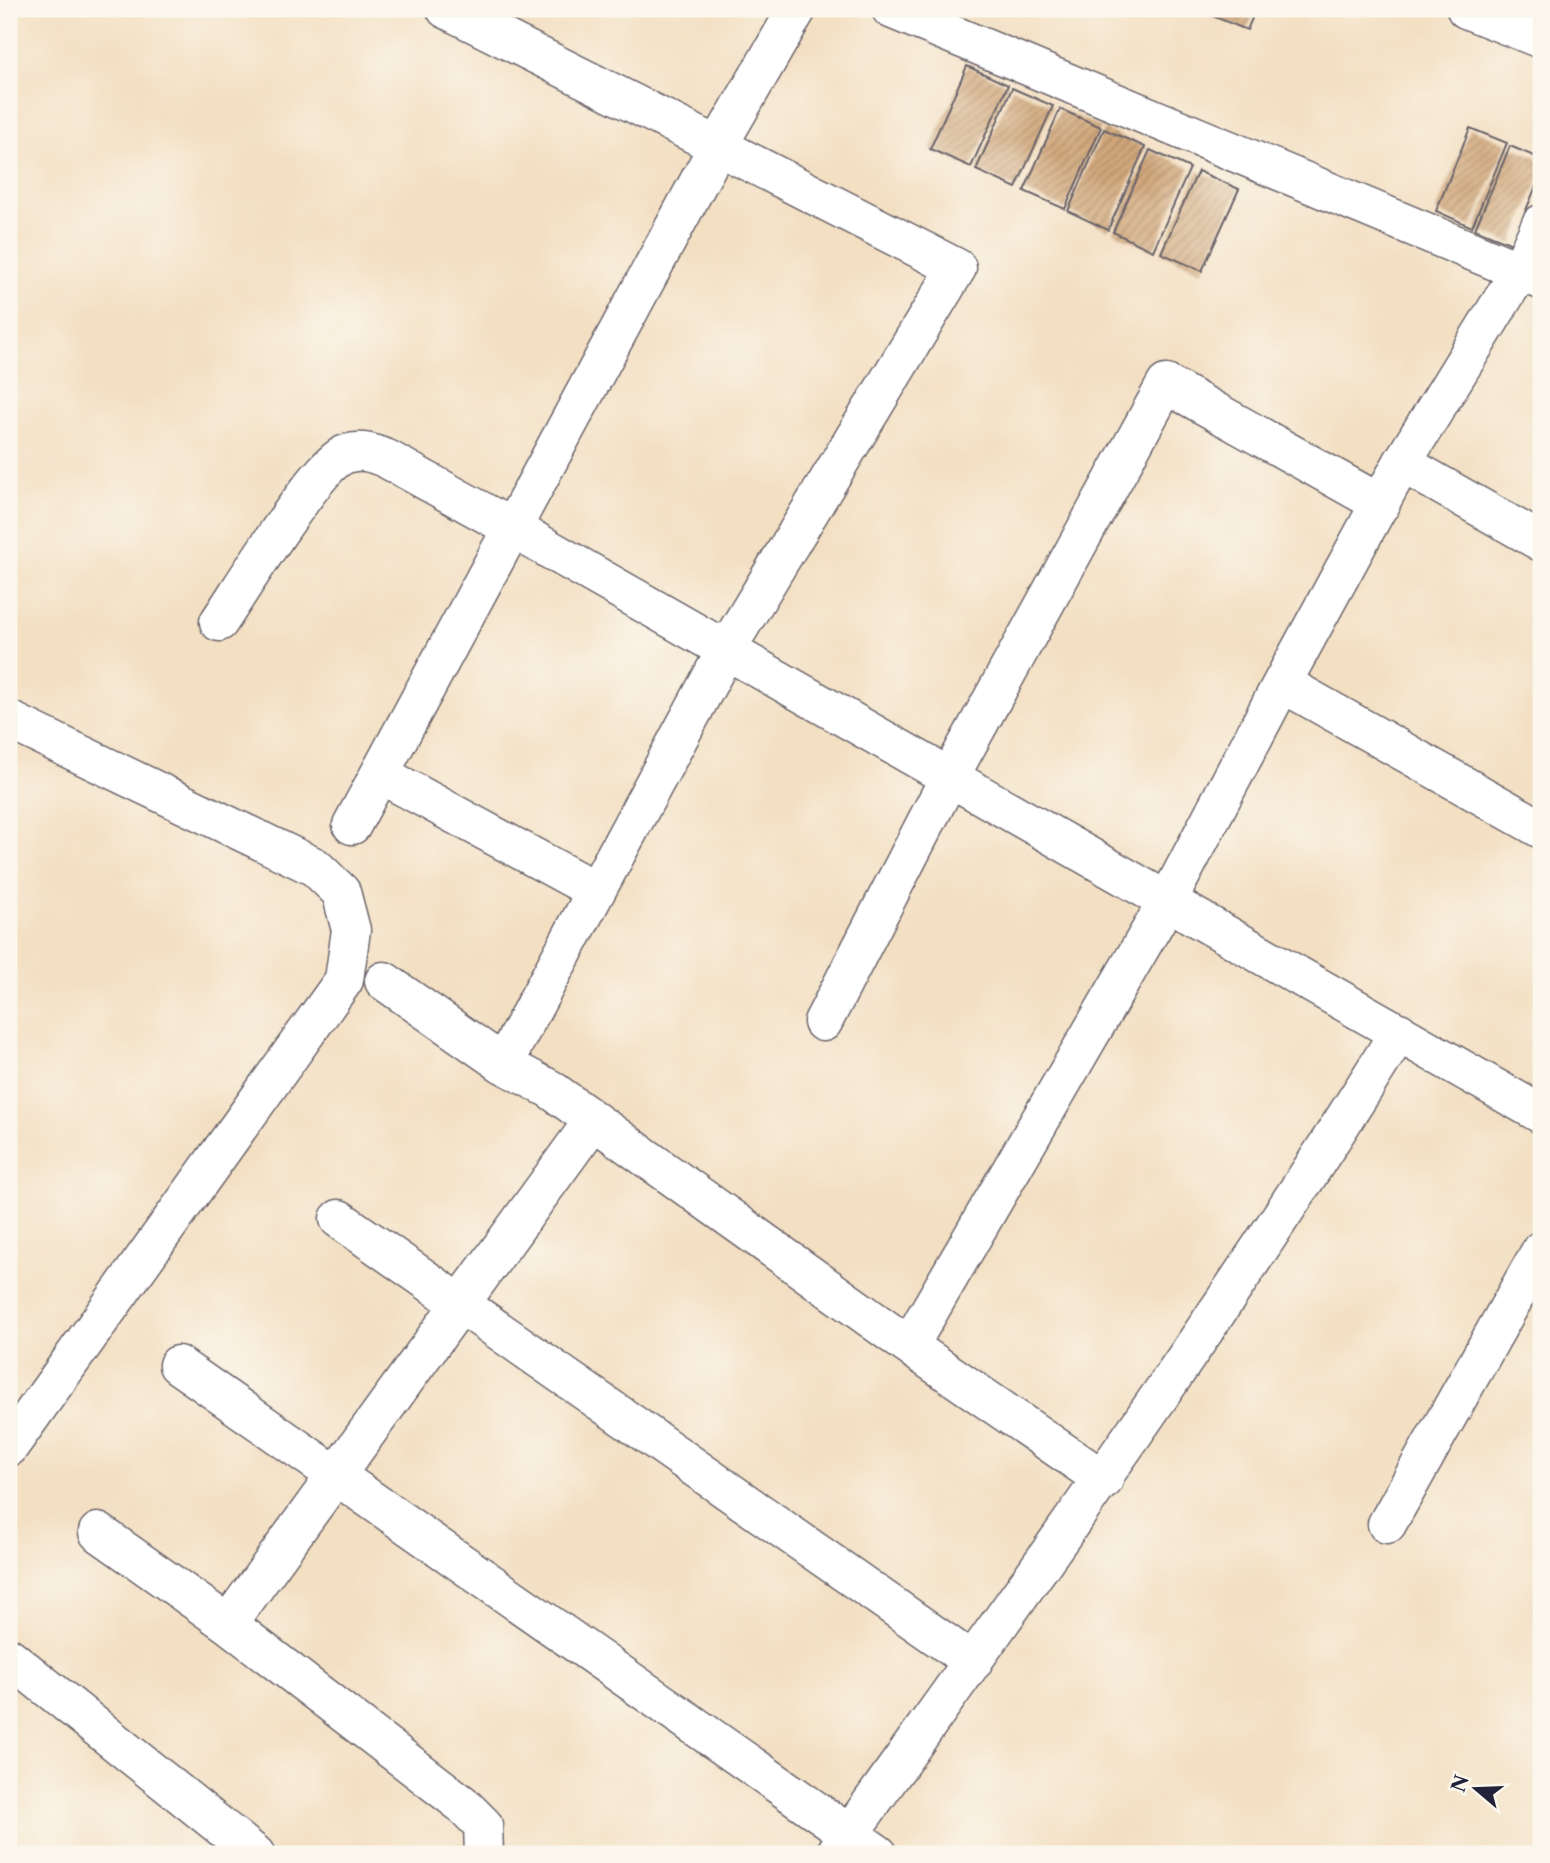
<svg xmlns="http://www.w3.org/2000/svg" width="1550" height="1863" font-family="'Libre Caslon Text',serif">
<defs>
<pattern id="building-hatch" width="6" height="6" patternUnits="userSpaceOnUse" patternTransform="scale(1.75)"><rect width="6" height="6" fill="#d2a87b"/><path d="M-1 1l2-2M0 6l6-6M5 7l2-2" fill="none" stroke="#a86"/></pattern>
</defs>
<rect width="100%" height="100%" fill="#fbf7ec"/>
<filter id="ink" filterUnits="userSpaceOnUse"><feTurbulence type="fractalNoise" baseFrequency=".0143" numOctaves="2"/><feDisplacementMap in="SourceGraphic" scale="14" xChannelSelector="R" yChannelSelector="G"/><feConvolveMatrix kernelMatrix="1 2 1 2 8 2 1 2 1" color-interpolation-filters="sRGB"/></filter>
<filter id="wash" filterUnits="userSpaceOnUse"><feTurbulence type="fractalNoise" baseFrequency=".00686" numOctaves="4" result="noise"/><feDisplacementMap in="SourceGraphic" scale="28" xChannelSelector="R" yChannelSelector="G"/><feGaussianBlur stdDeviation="1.57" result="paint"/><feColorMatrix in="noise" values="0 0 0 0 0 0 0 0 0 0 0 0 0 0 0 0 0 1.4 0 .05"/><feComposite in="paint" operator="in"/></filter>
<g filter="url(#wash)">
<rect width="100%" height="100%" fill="#f3dfc2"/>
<g id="blocks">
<path fill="url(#building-hatch)" d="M1213,9H1256L1247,30L1210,15Z
M967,66L1008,85L971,167L930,149Z
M1012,88L1053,106L1016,188L976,170Z
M1060,109L1101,127L1065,209L1024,191Z
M1470,128L1507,143L1472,227L1436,211Z
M1104,129L1145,147L1108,230L1068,211Z
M1510,146L1541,159V174L1512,244L1475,229Z
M1150,150L1190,168L1153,251L1113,232Z
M1198,171L1239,189L1202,271L1161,253Z"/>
</g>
</g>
<g filter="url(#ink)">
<use href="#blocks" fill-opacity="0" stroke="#6b646a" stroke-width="2"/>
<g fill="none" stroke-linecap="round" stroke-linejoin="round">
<g stroke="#6b646a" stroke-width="41">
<path id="minor" d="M797,9L718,146L957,268L726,650L503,1064L550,1089L909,1346L1104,1480
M891,9L1541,280
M1466,9L1541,39
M1402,463L1541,542
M219,622C240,591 318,463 346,454C362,449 372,453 387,459L512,528L1541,1114
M1282,683L1541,829
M9,720L315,867L341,892L351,930L344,980L9,1447
M380,774L596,891
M352,825L718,146L446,9
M384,981L503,1064
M823,1022L949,778L1166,384L1381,504
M339,1219L973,1662
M909,1346L1167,902L1282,683L1402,463L1520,271L1541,224
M178,1365L878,1854
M1387,1524L1541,1250
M98,1532L228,1624L462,1804L483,1825L484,1854
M228,1624L593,1121
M9,1657L255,1854
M835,1854C1028,1583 1224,1315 1399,1032"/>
</g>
<use href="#minor" stroke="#fff" stroke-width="38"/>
</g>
</g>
<rect width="1550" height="1863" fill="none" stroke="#fbf7ec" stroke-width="35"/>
<g transform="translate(1476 1789) rotate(289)" stroke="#fbf7ec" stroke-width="5" paint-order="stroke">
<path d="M0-5L12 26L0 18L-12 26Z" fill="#22223b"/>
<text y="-10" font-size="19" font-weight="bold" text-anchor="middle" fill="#22223b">N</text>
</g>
</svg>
